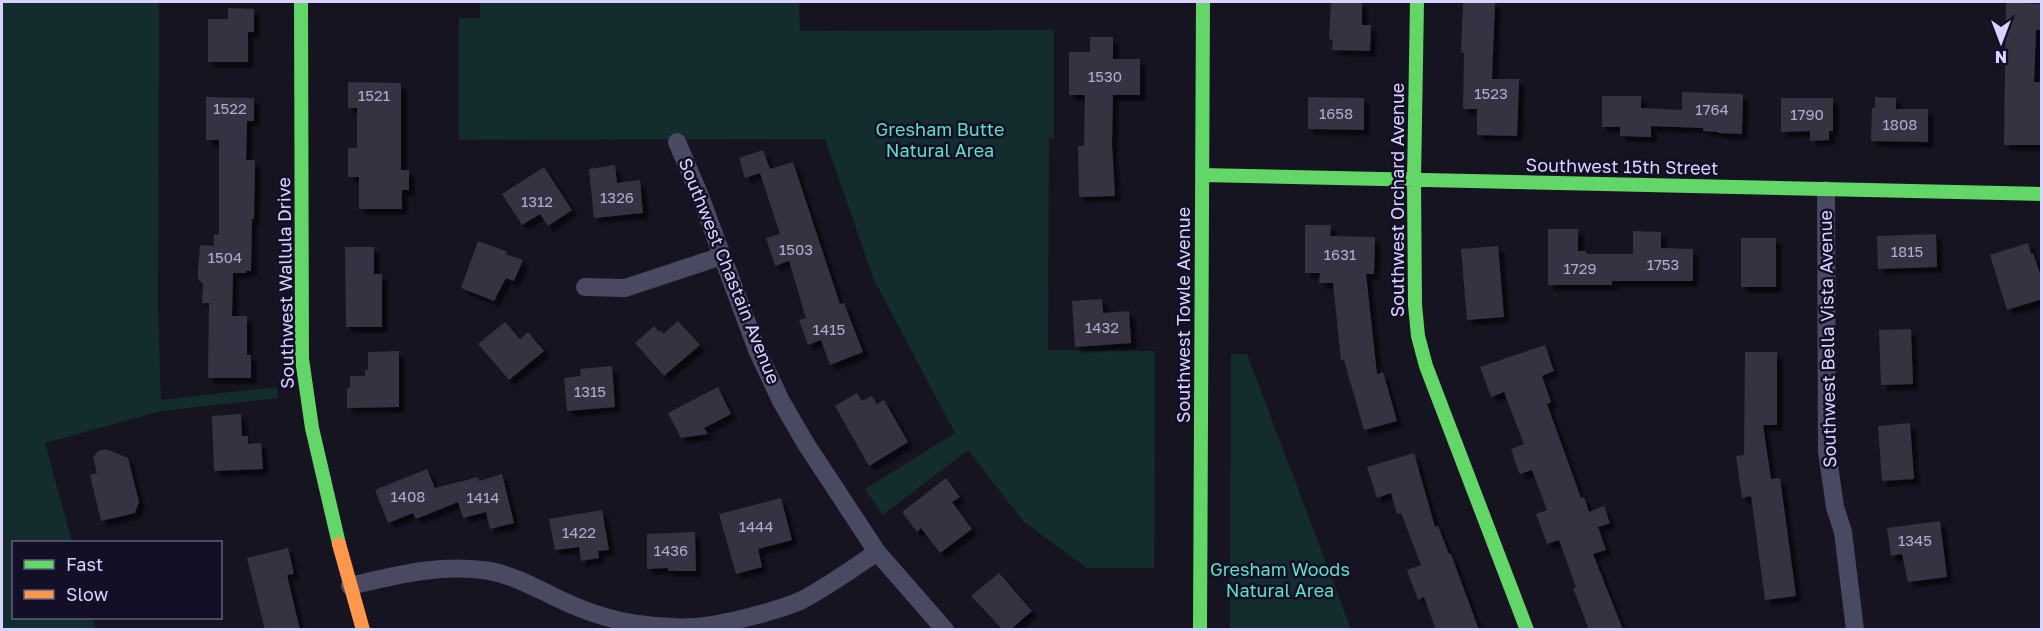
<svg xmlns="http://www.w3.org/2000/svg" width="2043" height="631" font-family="'Golos Text',sans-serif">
<defs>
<filter id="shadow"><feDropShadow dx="5.5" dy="5.5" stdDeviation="1.5" flood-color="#0009"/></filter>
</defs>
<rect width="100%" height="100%" fill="#161421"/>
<path fill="#132c2d" d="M2,2H159L158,308L161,400L277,387L278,398L161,411L45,443L72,542H14V618H92L96,629H2Z
M480,2H799L800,31L1054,30V138H1049L1048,350L1155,351L1154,568H1087L1024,522L968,450L883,515L865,489L955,433L874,280L825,139L459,140V18H480Z
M1231,354H1247L1351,629H1230Z"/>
<path fill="#343243" filter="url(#shadow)" d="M1331,2H1362V25H1371L1370,51L1332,50L1333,40L1329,39Z
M1463,2H1495L1492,79H1519L1517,136L1477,135V109H1463L1464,53L1461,52Z
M2006,2L2042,4V30H2036L2034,82H2042V145H2004Z
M228,8L254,9V32H248V62H208V19H228Z
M1090,37H1113V59H1140V95H1113L1112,145L1115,196L1079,197L1078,146H1084L1085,95H1069V52H1090Z
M348,82L401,83V170H409V190H402V209H359V177H348V148H357V108H348Z
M1682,92L1743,94L1742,134L1718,133V132L1703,131V128L1651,126V137L1620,136V127H1602V96H1641V108L1682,110Z
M206,97L254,98V121H247L246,160H255L254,219H252L251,271H246V273H233L232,316H247V355H251V378H208L209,303H202L203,284L198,279V271L200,245L214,246V234L219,235V140H206Z
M1308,97L1364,98V130L1308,129Z
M1875,97L1896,98V109H1928V142L1871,141L1872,108H1875Z
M1781,98H1833V131H1829V140L1810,141V131L1781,132Z
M763,150L770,169L793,162L840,304L844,303L863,352L830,365L821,340L808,345L799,320L806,318L789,261L775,266L766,238L780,234L760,173L745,178L739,158Z
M615,165L617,183L640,180L643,213L594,218L589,169Z
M544,167L572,210L548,226L540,214L522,225L502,194Z
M1305,225H1331L1330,236L1375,237L1374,274H1366L1377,374L1383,372L1397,421L1364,430L1344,360H1341L1333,283H1319L1320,273H1305Z
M1548,229H1578V251H1586V254H1633V231L1661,232V248L1693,249V281H1612V285H1548Z
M1936,234L1937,267L1878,269L1877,236Z
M1741,238H1776V287H1741Z
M478,241L508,252L505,254L523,260L514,281L506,278L494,301L461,288Z
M2028,243L2031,254L2033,253L2042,279V299L2007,310L1990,255Z
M1498,246L1504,317L1467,320L1461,249Z
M345,247H374V274H382V327H346Z
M1102,299L1103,313L1129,311L1131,343L1075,347L1072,301Z
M678,321L700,345L664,376L635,343L654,326L659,332L661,330L663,334Z
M505,322L520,339L528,332L544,351L509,380L478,344Z
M1911,329L1913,384L1881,385L1879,330Z
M1545,345L1554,371L1542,376L1551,402L1547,404L1581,498L1584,497L1589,512L1604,506L1610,523L1598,527L1606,550L1593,554L1623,630H1589L1573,588L1576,587L1559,540L1547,544L1536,514L1547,510L1532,470L1520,474L1518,470L1511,449L1524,444L1504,392L1491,397L1480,367Z
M399,351V407L347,408V388H350V376H365V370H368V352Z
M1745,352H1777V425H1763L1771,479L1780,478L1796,596L1765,600L1751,496L1742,498L1736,456L1744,455Z
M612,366L615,407L567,411L564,378L581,376L580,369Z
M718,387L731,414L704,428L708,434L681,438L668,413Z
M857,393L862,401L872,396L877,404L884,400L908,442L869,466L835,406Z
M241,414L242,436H248V444L261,443L263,469L214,471L212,416Z
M1910,423L1914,479L1882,481L1878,426Z
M106,449L128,458L139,502L135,513L101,521L90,475L97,473L93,457L98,451Z
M1414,453L1435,527L1438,526L1449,554H1451L1479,630H1436L1424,597L1418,600L1407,570L1421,565L1401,513L1397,514L1391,493L1377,498L1367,467Z
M427,469L435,488L478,477L479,481L502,474L514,523L490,529L486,512L463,518L458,502L416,519L413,513L388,523L375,490Z
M946,478L960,497L952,502L972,529L940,553L921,528L917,532L902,512Z
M781,498L792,540L758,549L762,567L736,574L719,514Z
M602,510L609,550L598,551L599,558L581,561L579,547L555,550L549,519Z
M1940,521L1947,577L1908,582L1902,554L1891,556L1887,528Z
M695,532L696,571H668V568L647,569V534Z
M288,548L294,574L287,575L300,630H265L247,558Z
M999,573L1032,611L1010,630H1003L971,596Z"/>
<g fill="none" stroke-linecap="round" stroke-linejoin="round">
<path stroke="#4a4962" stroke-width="18" d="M677,142L700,196L757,350L781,401L806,444L877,552L945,630
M1826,190L1827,451L1835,507L1843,532L1855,630
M585,287L625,288L722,256
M350,586C397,575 442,563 490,571C522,577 552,598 582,609C617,623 658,629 694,627C715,626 737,620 757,615C771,611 787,607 800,601C827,587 852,569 877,552"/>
<path stroke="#63d668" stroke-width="14" d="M301,2L302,359L312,428L339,544
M1417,2L1414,180L1415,305L1418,336L1426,366L1527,630
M1202,175L2042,194
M1200,630L1203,2"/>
<path stroke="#ff974d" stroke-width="14" d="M339,544L363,630"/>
</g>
<g text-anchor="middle" stroke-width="5" stroke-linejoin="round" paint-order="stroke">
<g font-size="15" fill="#b0acd0">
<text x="1105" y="82">1530</text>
<text x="1491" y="99">1523</text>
<text x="374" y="101">1521</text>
<text x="230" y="114">1522</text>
<text x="1712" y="115">1764</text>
<text x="1336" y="119">1658</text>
<text x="1807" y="120">1790</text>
<text x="1900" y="130">1808</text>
<text x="617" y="203">1326</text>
<text x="537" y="207">1312</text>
<text x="796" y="255">1503</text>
<text x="1907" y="257">1815</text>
<text x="1340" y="260">1631</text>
<text x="225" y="263">1504</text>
<text x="1663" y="270">1753</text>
<text x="1580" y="274">1729</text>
<text x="1102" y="333">1432</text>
<text x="829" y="335">1415</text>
<text x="590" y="397">1315</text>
<text x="408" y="502">1408</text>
<text x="483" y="503">1414</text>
<text x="756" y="532">1444</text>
<text x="579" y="538">1422</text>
<text x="1915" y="546">1345</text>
<text x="671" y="556">1436</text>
</g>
<g font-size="18" fill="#5fe0c0" stroke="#130f26">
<text x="940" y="136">Gresham Butte<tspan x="940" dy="21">Natural Area</tspan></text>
<text x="1280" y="576">Gresham Woods<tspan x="1280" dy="21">Natural Area</tspan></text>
</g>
<g font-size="18" fill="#d9d4ff" stroke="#130f26">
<text transform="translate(1622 167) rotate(1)" y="6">Southwest 15th Street</text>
<text transform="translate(1398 200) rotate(-90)" y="6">Southwest Orchard Avenue</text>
<text transform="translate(729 271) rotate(68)" y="6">Southwest Chastain Avenue</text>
<text transform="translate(286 283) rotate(-91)" y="6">Southwest Wallula Drive</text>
<text transform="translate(1184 315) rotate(-90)" y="6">Southwest Towle Avenue</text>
<text transform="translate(1828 339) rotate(-91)" y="6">Southwest Bella Vista Avenue</text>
</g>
</g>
<rect width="2043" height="631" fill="none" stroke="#d9d4ff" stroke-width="6"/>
<rect x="12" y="541" width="210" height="78" fill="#130f26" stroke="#625e7d" stroke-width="1.5"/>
<rect x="24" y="560" width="30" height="9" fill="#63d668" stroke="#625e7d" stroke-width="1.5"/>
<text x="66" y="571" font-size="18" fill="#d9d4ff">Fast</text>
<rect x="24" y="590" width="30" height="9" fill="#ff974d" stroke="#625e7d" stroke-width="1.5"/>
<text x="66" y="601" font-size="18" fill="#d9d4ff">Slow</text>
<g transform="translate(2001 42) rotate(180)" stroke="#130f26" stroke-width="4.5" paint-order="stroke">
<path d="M0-4.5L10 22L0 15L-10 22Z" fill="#d9d4ff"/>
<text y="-9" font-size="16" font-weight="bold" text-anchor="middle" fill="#d9d4ff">N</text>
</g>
</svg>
